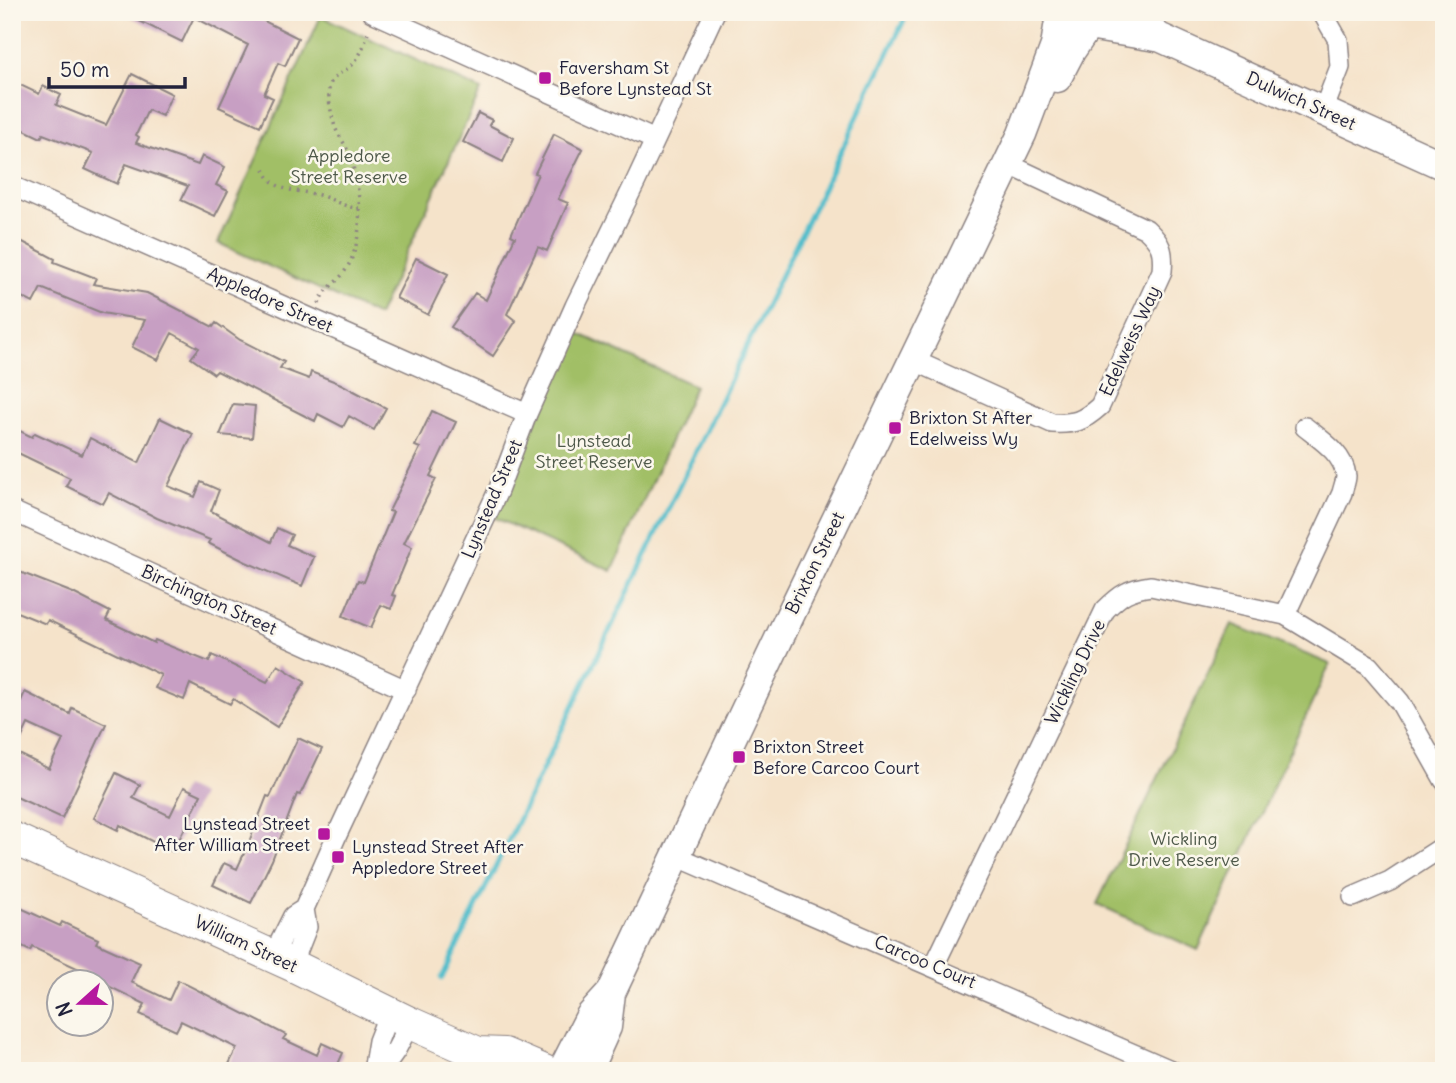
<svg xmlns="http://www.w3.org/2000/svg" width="1456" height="1083" font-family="Delius,sans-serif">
<rect width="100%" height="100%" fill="#fbf7ec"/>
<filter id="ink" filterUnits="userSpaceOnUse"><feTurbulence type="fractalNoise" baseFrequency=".0143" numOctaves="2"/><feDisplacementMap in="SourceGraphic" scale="14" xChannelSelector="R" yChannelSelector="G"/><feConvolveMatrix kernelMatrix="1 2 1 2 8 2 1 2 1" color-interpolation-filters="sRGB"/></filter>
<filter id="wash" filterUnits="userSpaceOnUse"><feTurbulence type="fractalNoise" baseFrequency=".00686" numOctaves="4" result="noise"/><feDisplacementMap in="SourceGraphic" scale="28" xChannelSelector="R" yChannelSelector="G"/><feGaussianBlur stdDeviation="1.57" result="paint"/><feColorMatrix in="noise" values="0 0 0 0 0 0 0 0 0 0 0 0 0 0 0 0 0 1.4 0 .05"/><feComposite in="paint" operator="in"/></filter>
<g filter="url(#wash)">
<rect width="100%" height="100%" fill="#f5e3ca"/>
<path fill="#a1bf66" stroke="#627050" stroke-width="2" d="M321,16L481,90L378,316L218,243Z
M575,332L695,386L612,571L493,517Z
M1232,624L1330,664L1198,950L1097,904Z"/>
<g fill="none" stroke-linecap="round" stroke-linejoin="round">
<path stroke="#51bdcb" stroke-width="5" d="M442,978L908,12"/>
</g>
<g id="blocks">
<path fill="#c79fc3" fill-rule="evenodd" d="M121,12H246L298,38L285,66L278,63L264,94L273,98L260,126L219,107L248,45L194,17L182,42Z
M132,74L172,94L162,116L148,110L136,135L139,137L136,143L198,165L202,156L225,167L216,185L228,191L215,216L181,200L188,186L126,164L117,184L85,169L93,153L43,134L41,138L12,124V81L39,94L43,86L61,95L56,105L106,125Z
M478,113L492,120L489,125L514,138L503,162L463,142Z
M554,134L583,149L558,199L568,203L547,251L538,247L507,314L516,321L493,356L451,327L475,293L486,300L515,237L511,235L538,174L535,173Z
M17,239L55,259L54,262L96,278L93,284L147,293L213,327L216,323L240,340L284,362L280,368L309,379L311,372L341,384L386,408L374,430L349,416L343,427L318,414L315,421L217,371L214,374L191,358L199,348L172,333L158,360L132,347L145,320L102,313L41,288L33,303L12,292V249Z
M416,258L448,274L428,315L396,298Z
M233,404L255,406L252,438L220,435Z
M432,411L456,422L430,476L436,479L404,543L412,547L392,595L396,596L391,609L381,605L371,628L343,616L358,580L364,582L393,512L389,511L420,448L415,446Z
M160,418L193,434L168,486L195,497L201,482L219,490L211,511L271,542L277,528L292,535L287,545L314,557L302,586L246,562L208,543L210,540L157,518L109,493L103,504L66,486L70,478L12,450V427L32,437L35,433L82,455L90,438L139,463Z
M12,569L73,593L110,612L106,620L154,643L155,640L209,662L212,655L267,682L278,665L305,682L277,727L233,699L230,704L190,684L184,700L155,688L161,675L48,620L46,624L12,610Z
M25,692L70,714L72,708L106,724L62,818L12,795V697L21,701ZM28,724L63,740L49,769L15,752Z
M298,738L322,749L300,795L297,794L272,860L251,903L213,885L224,863L237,869L247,847L267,796L270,797Z
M116,773L140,785L133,798L170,816L184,787L201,795L173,852L120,825L118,830L94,818Z
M12,904L60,926L62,922L98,939L96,943L140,963L131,982L169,1000L178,980L286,1035L283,1039L317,1055L322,1043L343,1053L335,1071H242L229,1064L237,1048L181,1021L176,1031L140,1014L145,1004L102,983V982H97L89,977L90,974L32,947L30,951L12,942Z"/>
</g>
</g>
<g filter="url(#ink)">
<use href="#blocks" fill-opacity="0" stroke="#8c8282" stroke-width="2"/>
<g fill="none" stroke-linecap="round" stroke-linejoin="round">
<g stroke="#8c8282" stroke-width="22">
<path id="street" d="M372,12L655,140
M1322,12L1338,40L1340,67L1323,111
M12,186L527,414
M913,360L1052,423C1075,424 1082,422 1100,406L1162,271C1164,250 1161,243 1146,229L1008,164
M12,511L406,690
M1285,615L1342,493C1343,488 1346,481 1346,476C1344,454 1320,439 1305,427
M676,856L1173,1071
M1353,897L1390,881L1444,846
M273,956L293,916L304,909
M292,965L307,927L304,909L336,837L498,491L527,414L575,306L636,181L715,12
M934,966L1105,610C1121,594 1129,589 1151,586L1285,615L1369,666L1400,702L1444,780
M373,1071L378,1041L389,1013
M381,1071L396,1050L410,1023"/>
</g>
<g stroke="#8c8282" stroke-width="31">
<path id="secondary" d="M1126,12L1159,37L1444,166
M1094,27L1156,37
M1057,78L1071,51L1086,29
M562,1071L590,1016L611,993L794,607L1022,134L1055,46L1060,15
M587,1071L607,1027L611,993"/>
</g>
<g stroke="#8c8282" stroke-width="34">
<path id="primary" d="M12,838L292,965L410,1023L478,1053L504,1054L544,1071"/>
</g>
<path stroke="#8c8282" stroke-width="3.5" stroke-dasharray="2 5" stroke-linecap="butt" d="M264,169C274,195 300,189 322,196C335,200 345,208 359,208
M319,304C322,291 334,285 342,275C351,264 356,249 358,235C362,207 358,178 348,151C344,142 338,135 335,127C332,116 328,101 329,90C331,73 344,74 353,64C362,54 365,42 369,30"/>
<use href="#street" stroke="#fff" stroke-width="19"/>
<use href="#secondary" stroke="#fff" stroke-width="28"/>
<use href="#primary" stroke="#fff" stroke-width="32"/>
</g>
</g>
<g fill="#b5179e" stroke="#fbf7ec" stroke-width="2.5">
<rect x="538" y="71" width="14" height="14" rx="3.5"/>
<rect x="888" y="421" width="14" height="14" rx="3.5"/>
<rect x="732" y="750" width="14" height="14" rx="3.5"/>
<rect x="317" y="827" width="14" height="14" rx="3.5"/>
<rect x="331" y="850" width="14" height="14" rx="3.5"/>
</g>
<g text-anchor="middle" stroke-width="5" stroke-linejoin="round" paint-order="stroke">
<g font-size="18" fill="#22223b" stroke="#fbf7ec" text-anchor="start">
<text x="559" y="74">Faversham St<tspan x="559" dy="21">Before Lynstead St</tspan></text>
<text x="909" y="424">Brixton St After<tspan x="909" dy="21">Edelweiss Wy</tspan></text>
<text x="753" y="753">Brixton Street<tspan x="753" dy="21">Before Carcoo Court</tspan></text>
<text x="310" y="830" text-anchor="end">Lynstead Street<tspan x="310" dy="21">After William Street</tspan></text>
<text x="352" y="853">Lynstead Street After<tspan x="352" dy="21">Appledore Street</tspan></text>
</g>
<g font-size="18" fill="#22223b" stroke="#fbf7ec">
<text transform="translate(1301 101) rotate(24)" y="6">Dulwich Street</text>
<text transform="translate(270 300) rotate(24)" y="6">Appledore Street</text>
<text transform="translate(1130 341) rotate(-65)" y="6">Edelweiss Way</text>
<text transform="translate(492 499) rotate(-67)" y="6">Lynstead Street</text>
<text transform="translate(815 563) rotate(-64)" y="6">Brixton Street</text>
<text transform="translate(209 600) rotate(24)" y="6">Birchington Street</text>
<text transform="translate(1075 672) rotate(-64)" y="6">Wickling Drive</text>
<text transform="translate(246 944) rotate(25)" y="6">William Street</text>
<text transform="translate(925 962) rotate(23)" y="6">Carcoo Court</text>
</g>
<g font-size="18" fill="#4e594a" stroke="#fbf7ec">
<text x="349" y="162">Appledore<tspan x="349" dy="21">Street Reserve</tspan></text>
<text x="594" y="447">Lynstead<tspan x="594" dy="21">Street Reserve</tspan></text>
<text x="1184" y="845">Wickling<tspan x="1184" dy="21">Drive Reserve</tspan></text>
</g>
</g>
<rect width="1456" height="1083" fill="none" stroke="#fbf7ec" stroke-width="42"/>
<g transform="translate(80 1003) rotate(249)"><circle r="33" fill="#fbf7ec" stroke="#a4a2a5" stroke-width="2"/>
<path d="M0-5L12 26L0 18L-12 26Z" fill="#b5179e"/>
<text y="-10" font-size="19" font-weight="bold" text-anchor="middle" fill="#22223b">N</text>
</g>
<path d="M49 77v10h136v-10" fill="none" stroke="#22223b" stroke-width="3.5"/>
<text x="60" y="77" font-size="21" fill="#22223b" stroke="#fbf7ec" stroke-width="5" paint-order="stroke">50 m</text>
</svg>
